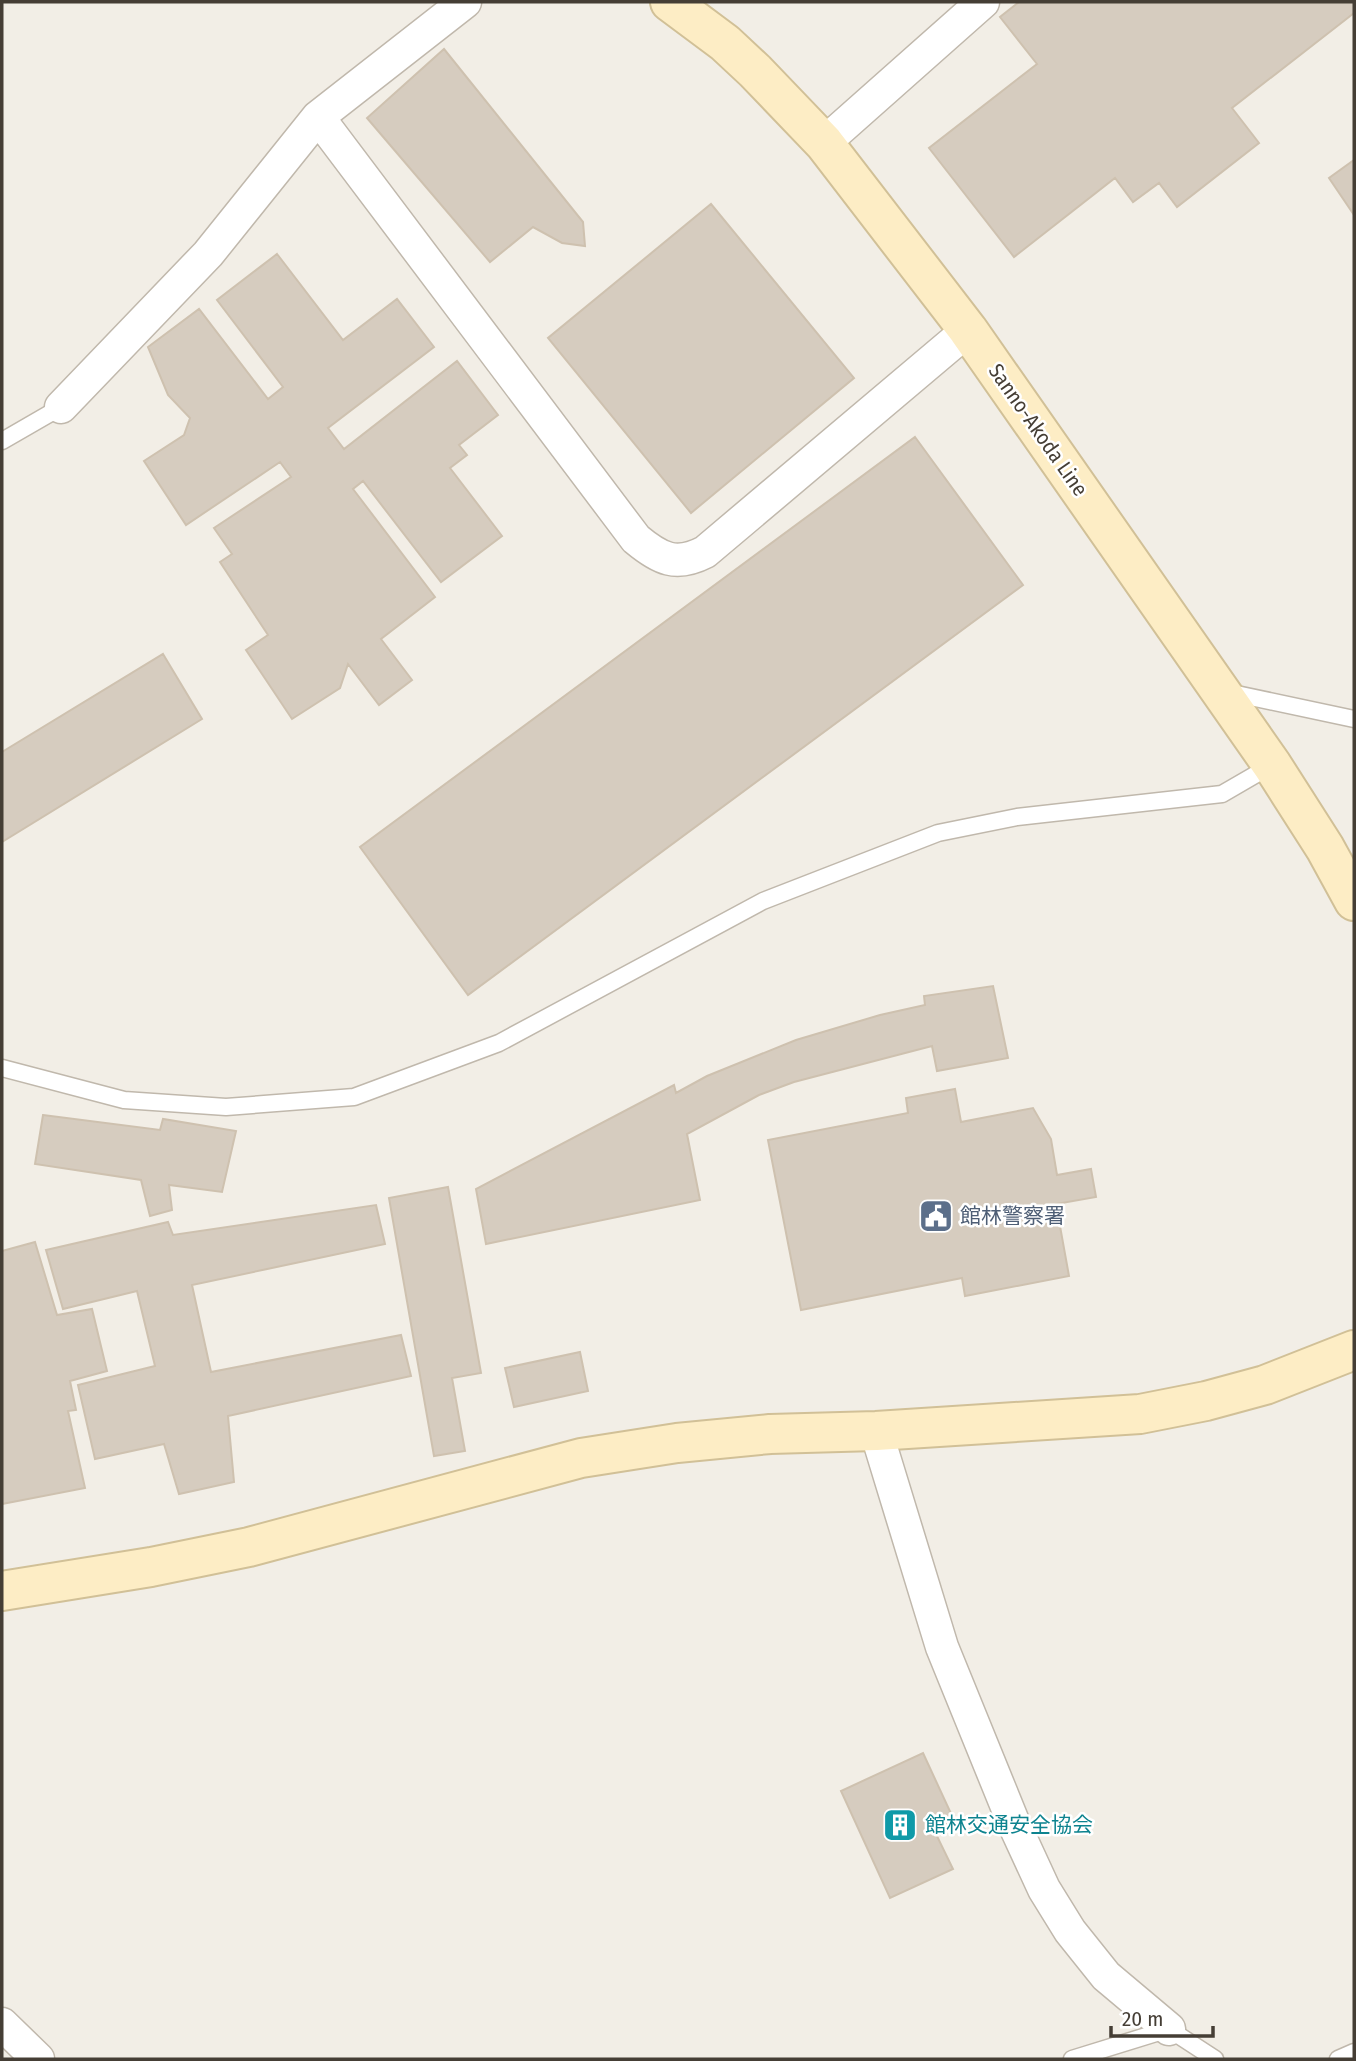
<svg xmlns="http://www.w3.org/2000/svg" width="1356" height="2061" font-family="'Fira Sans Condensed','Noto Sans JP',sans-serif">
<rect width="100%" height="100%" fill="#f2eee6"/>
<path fill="#d6ccbf" stroke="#cec1af" stroke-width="2" d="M1019,2H1354V13L1232,108L1259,143L1177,207L1159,183L1133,202L1115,178L1014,257L929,148L1037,64L1000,17Z
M444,49L583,222L585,246L562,243L533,227L490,262L367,118Z
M1354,160V215L1329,178Z
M711,204L854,378L691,513L548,338Z
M277,254L343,340L397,299L434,347L328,428L344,449L457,361L498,415L459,445L467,455L450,468L502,536L441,582L363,481L353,489L435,597L381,639L412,680L379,705L348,664L340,688L292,719L246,650L268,635L220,562L232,554L214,528L291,477L280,462L186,525L144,461L184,435L190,418L168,395L148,347L199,309L268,399L283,387L217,300Z
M915,437L1023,585L468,995L360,847Z
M163,654L202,719L2,842V752Z
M993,986L1008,1058L937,1071L932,1046L794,1082L759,1095L687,1134L700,1200L486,1244L476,1189L674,1085L676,1093L707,1076L796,1040L880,1015L925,1005L924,996Z
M955,1089L961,1122L1033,1108L1051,1139L1057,1175L1091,1169L1096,1197L1056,1204L1069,1276L965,1296L962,1278L801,1310L768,1140L908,1113L906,1098Z
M43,1115L160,1130L163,1119L236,1131L222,1192L169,1185L172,1210L150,1216L141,1180L35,1164Z
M448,1187L481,1373L452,1378L465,1451L434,1456L389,1198Z
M376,1205L385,1244L192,1285L211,1372L401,1335L411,1376L228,1416L234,1482L179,1494L164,1444L95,1459L78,1385L155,1366L137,1291L63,1309L46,1250L168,1222L173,1235Z
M35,1242L57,1315L92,1309L107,1371L70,1381L76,1410L68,1411L85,1488L2,1504V1251Z
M580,1352L588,1391L514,1407L505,1368Z
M923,1753L954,1820L934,1830L953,1869L890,1898L841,1791Z"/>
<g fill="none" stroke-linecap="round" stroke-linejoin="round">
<g stroke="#c0b8ac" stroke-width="19">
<path id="lane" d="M2,441L61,407
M1227,692L1354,719
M2,1068L124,1100L226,1107L354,1097L499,1043L763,901L938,833L1017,817L1222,794L1272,765
M1072,2059L1169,2029L1215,2059
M1338,2059L1354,2052"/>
</g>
<g stroke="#c0b8ac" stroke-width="35">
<path id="street" d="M318,117L636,539C660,559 676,567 705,552L968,330
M824,143L983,2
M61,407L208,254L318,117L465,2
M876,1431L942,1647L1014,1824L1044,1889L1070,1931L1106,1976L1169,2029
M2,2024L38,2059"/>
</g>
<g stroke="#d1c097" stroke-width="42">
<path id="secondary" d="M670,2L725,43L755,71L824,143L968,330L1272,765L1325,848L1354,901
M2,1591L151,1567L249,1547L581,1458L677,1443L770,1434L876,1431L1140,1414L1206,1401L1265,1385L1354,1350"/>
</g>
<use href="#lane" stroke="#fff" stroke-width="16"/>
<use href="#street" stroke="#fff" stroke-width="32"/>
<use href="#secondary" stroke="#fdedc5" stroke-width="38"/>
</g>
<defs>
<g id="civic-square" transform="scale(1.75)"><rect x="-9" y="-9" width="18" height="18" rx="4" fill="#5c6f8a" stroke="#fff"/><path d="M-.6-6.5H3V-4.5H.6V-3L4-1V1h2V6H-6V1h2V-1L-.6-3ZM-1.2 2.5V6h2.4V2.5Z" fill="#fff"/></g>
<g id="building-square" transform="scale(1.75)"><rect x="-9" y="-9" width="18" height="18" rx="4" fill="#0f9aa8" stroke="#fff"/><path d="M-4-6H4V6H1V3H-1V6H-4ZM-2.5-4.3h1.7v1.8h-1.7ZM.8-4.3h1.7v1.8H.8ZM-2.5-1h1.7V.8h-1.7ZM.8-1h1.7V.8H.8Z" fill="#fff"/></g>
</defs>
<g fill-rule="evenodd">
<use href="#civic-square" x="936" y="1216"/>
<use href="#building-square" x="900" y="1825"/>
</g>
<g text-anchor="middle" stroke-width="5" stroke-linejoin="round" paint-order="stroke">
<g font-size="21" fill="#453e35" stroke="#fff">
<text transform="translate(1038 430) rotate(55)" y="7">Sanno-Akoda Line</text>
</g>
<g font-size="21" fill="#4e5e75" stroke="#fff" text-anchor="start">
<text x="960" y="1223">館林警察署</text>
</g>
<g font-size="21" fill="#0d838f" stroke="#fff" text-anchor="start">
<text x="925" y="1832">館林交通安全協会</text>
</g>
</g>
<rect width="1356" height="2061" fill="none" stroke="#453e35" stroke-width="7"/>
<path d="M1111 2026v10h102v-10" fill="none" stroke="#453e35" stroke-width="3.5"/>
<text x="1122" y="2026" font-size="21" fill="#453e35" stroke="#ffffff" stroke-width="5" paint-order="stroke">20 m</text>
</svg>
